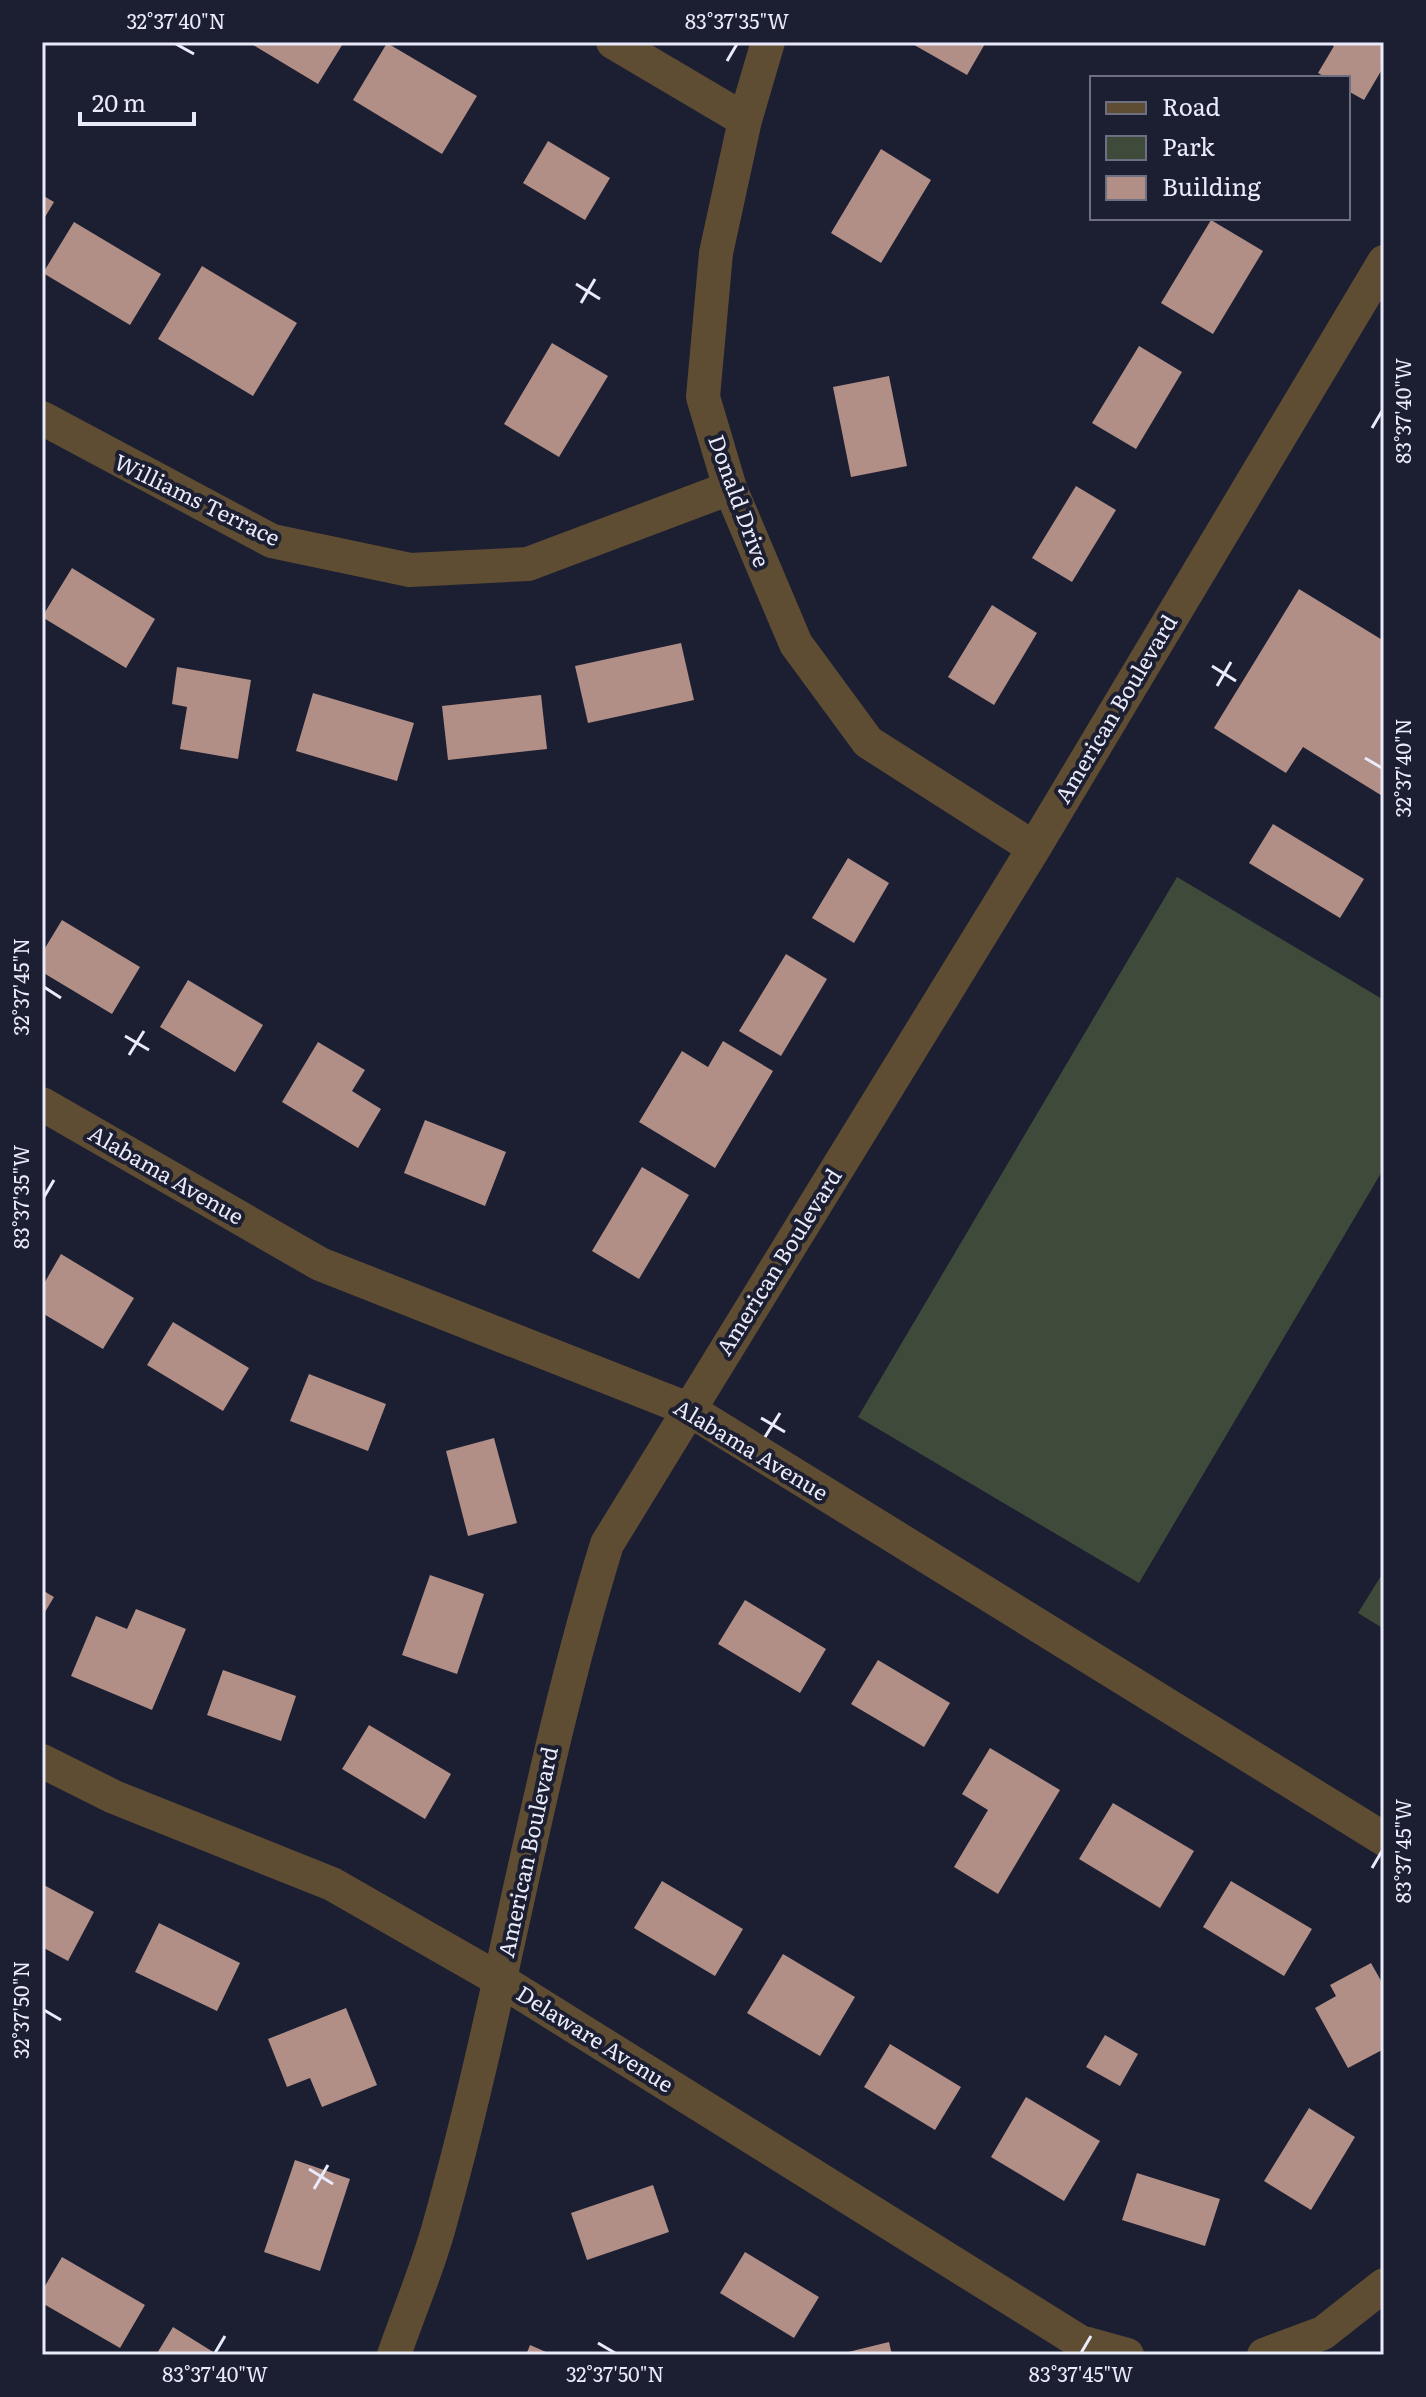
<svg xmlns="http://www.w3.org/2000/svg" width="1426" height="2397" font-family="Literata,serif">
<rect width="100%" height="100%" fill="#1c1e32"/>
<path fill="#3f4b3a" d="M1177,877L1384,1000V1168L1139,1583L858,1417Z
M1384,1571V1629L1358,1613Z"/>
<path fill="#b18f86" d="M248,42H344L318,84Z
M909,42H986L967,75Z
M1327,42H1384V66L1364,100L1348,91V78H1327L1318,73L1334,46Z
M387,43L477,96L442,154L353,100Z
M548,141L610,178L585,220L523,183Z
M881,149L931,180L881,263L831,233Z
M42,195L54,202L42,222Z
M1211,220L1263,251L1213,334L1161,303Z
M74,222L161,274L130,325L43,273Z
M202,266L297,323L253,396L158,339Z
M552,343L608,376L559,457L504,424Z
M1139,346L1182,372L1136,449L1092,423Z
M889,376L907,466L851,477L833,387Z
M1076,486L1116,510L1072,582L1032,558Z
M72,568L155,619L126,668L42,617Z
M1299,589L1384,641V797L1303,747L1286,773L1214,728Z
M992,605L1037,633L994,705L948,677Z
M681,643L694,700L588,723L575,666Z
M177,667L251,680L238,759L180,749L187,707L172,704Z
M313,693L414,723L397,781L296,751Z
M541,695L547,749L448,760L442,706Z
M1273,824L1364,879L1340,918L1249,863Z
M848,858L889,883L854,943L812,918Z
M62,920L140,967L112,1014L42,972V953Z
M786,954L827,979L781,1056L739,1031Z
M188,980L263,1025L235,1072L160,1027Z
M723,1041L773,1071L715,1168L639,1122L682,1051L708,1067Z
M318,1042L365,1070L352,1091L381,1109L358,1148L282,1102Z
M425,1120L506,1152L485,1206L404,1173Z
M642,1167L689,1195L639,1279L592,1251Z
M61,1254L134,1298L103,1349L42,1313V1287Z
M173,1322L249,1368L223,1411L147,1365Z
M309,1374L386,1404L368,1451L290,1421Z
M494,1438L517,1523L468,1536L446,1451Z
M430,1575L484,1594L457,1674L402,1655Z
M42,1590L54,1597L42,1617Z
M745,1600L826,1649L800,1693L718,1644Z
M136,1609L186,1629L152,1710L71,1676L96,1616L127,1629Z
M878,1660L950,1703L924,1747L851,1704Z
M223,1670L296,1696L281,1741L207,1715Z
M369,1725L451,1774L425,1819L342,1769Z
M990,1748L1060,1790L998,1894L954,1867L988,1810L962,1794Z
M1113,1803L1194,1851L1160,1908L1079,1859Z
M662,1881L743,1929L715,1976L634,1928Z
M1231,1881L1312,1929L1284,1976L1203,1927Z
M42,1884L94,1912L68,1961L42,1947Z
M159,1923L240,1963L217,2011L135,1972Z
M783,1954L855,1997L820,2056L747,2013Z
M1371,1963L1384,1986V2049L1348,2068L1315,2008L1336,1996L1330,1985Z
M346,2008L377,2085L322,2107L310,2078L287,2087L268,2039Z
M1105,2035L1138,2054L1120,2086L1086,2067Z
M890,2044L961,2087L935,2130L864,2087Z
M1026,2097L1100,2141L1064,2201L991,2157Z
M1309,2108L1355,2137L1311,2210L1264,2181Z
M295,2160L350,2179L320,2271L264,2252Z
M1137,2173L1220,2199L1205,2246L1122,2220Z
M653,2185L669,2232L587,2260L571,2213Z
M745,2252L819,2297L794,2338L720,2293Z
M62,2257L145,2305L120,2348L42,2303V2291Z
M173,2327L218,2355H156Z
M889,2342L892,2355H840V2354Z
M530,2345L553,2355H526Z"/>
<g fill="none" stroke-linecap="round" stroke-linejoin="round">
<path stroke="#5e4d32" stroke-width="34" d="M613,42L745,120
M768,42L745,120L716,253L703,397L730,488L796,644L868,742L1034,848
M42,418L272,541L410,570L528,564L730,488
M42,1104L320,1264L688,1409L1384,1839
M42,1761L114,1797L332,1884L500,1980L1080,2342L1127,2355
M394,2355C409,2311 428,2268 440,2223C503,1998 538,1767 607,1544L1034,848L1384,262
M1264,2355L1323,2333L1384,2285"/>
</g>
<path fill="none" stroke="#e9ebfa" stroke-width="3" d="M176,44L194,54M727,61L737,44M576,284L600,299M581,303L595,279M1372,428L1382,411M1212,666L1236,681M1217,686L1231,662M1365,758L1382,768M44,987L61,998M125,1036L149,1050M129,1055L144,1031M44,1197L54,1180M761,1418L785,1432M765,1437L780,1413M1372,1868L1382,1851M44,2010L61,2020M309,2169L333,2184M314,2189L328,2165M598,2343L615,2353M215,2353L225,2336M1081,2353L1091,2336"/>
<g text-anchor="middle" stroke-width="8" stroke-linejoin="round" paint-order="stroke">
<g font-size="22" fill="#e9ebfa" stroke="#1c1e32">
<text transform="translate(197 500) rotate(26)" y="8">Williams Terrace</text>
<text transform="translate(739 501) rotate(70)" y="8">Donald Drive</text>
<text transform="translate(1116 709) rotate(-59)" y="8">American Boulevard</text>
<text transform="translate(166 1175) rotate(30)" y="8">Alabama Avenue</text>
<text transform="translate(779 1262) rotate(-58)" y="8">American Boulevard</text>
<text transform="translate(751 1450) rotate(31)" y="8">Alabama Avenue</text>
<text transform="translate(528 1852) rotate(-78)" y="8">American Boulevard</text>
<text transform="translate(595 2039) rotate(32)" y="8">Delaware Avenue</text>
</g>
</g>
<rect width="1426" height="2397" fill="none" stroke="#1c1e32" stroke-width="88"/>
<rect x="1090" y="76" width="260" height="144" fill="#1c1e32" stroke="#6e7082" stroke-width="2"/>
<rect x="1106" y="102" width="40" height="12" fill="#5e4d32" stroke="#6e7082" stroke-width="2"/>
<text x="1162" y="116" font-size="24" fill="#e9ebfa">Road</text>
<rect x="1106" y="136" width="40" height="24" fill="#3f4b3a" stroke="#6e7082" stroke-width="2"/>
<text x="1162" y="156" font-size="24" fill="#e9ebfa">Park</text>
<rect x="1106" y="176" width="40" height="24" fill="#b18f86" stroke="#6e7082" stroke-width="2"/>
<text x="1162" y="196" font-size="24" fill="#e9ebfa">Building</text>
<path d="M80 112v12h114v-12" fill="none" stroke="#e9ebfa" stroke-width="4"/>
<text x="92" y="112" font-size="24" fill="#e9ebfa" stroke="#1c1e32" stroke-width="6" paint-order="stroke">20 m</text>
<rect x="44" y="44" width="1338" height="2309" fill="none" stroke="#e9ebfa" stroke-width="3"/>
<g font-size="20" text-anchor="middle" fill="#e9ebfa">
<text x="176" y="29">32°37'40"N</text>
<text x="737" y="29">83°37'35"W</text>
<text transform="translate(1404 411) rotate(-90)" y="7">83°37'40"W</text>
<text transform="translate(1404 768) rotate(-90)" y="7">32°37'40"N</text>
<text transform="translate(22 987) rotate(-90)" y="7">32°37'45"N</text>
<text transform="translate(22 1197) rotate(-90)" y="7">83°37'35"W</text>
<text transform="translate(1404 1851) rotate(-90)" y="7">83°37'45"W</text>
<text transform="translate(22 2010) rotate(-90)" y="7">32°37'50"N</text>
<text x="215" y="2382">83°37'40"W</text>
<text x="615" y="2382">32°37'50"N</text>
<text x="1081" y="2382">83°37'45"W</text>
</g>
</svg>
